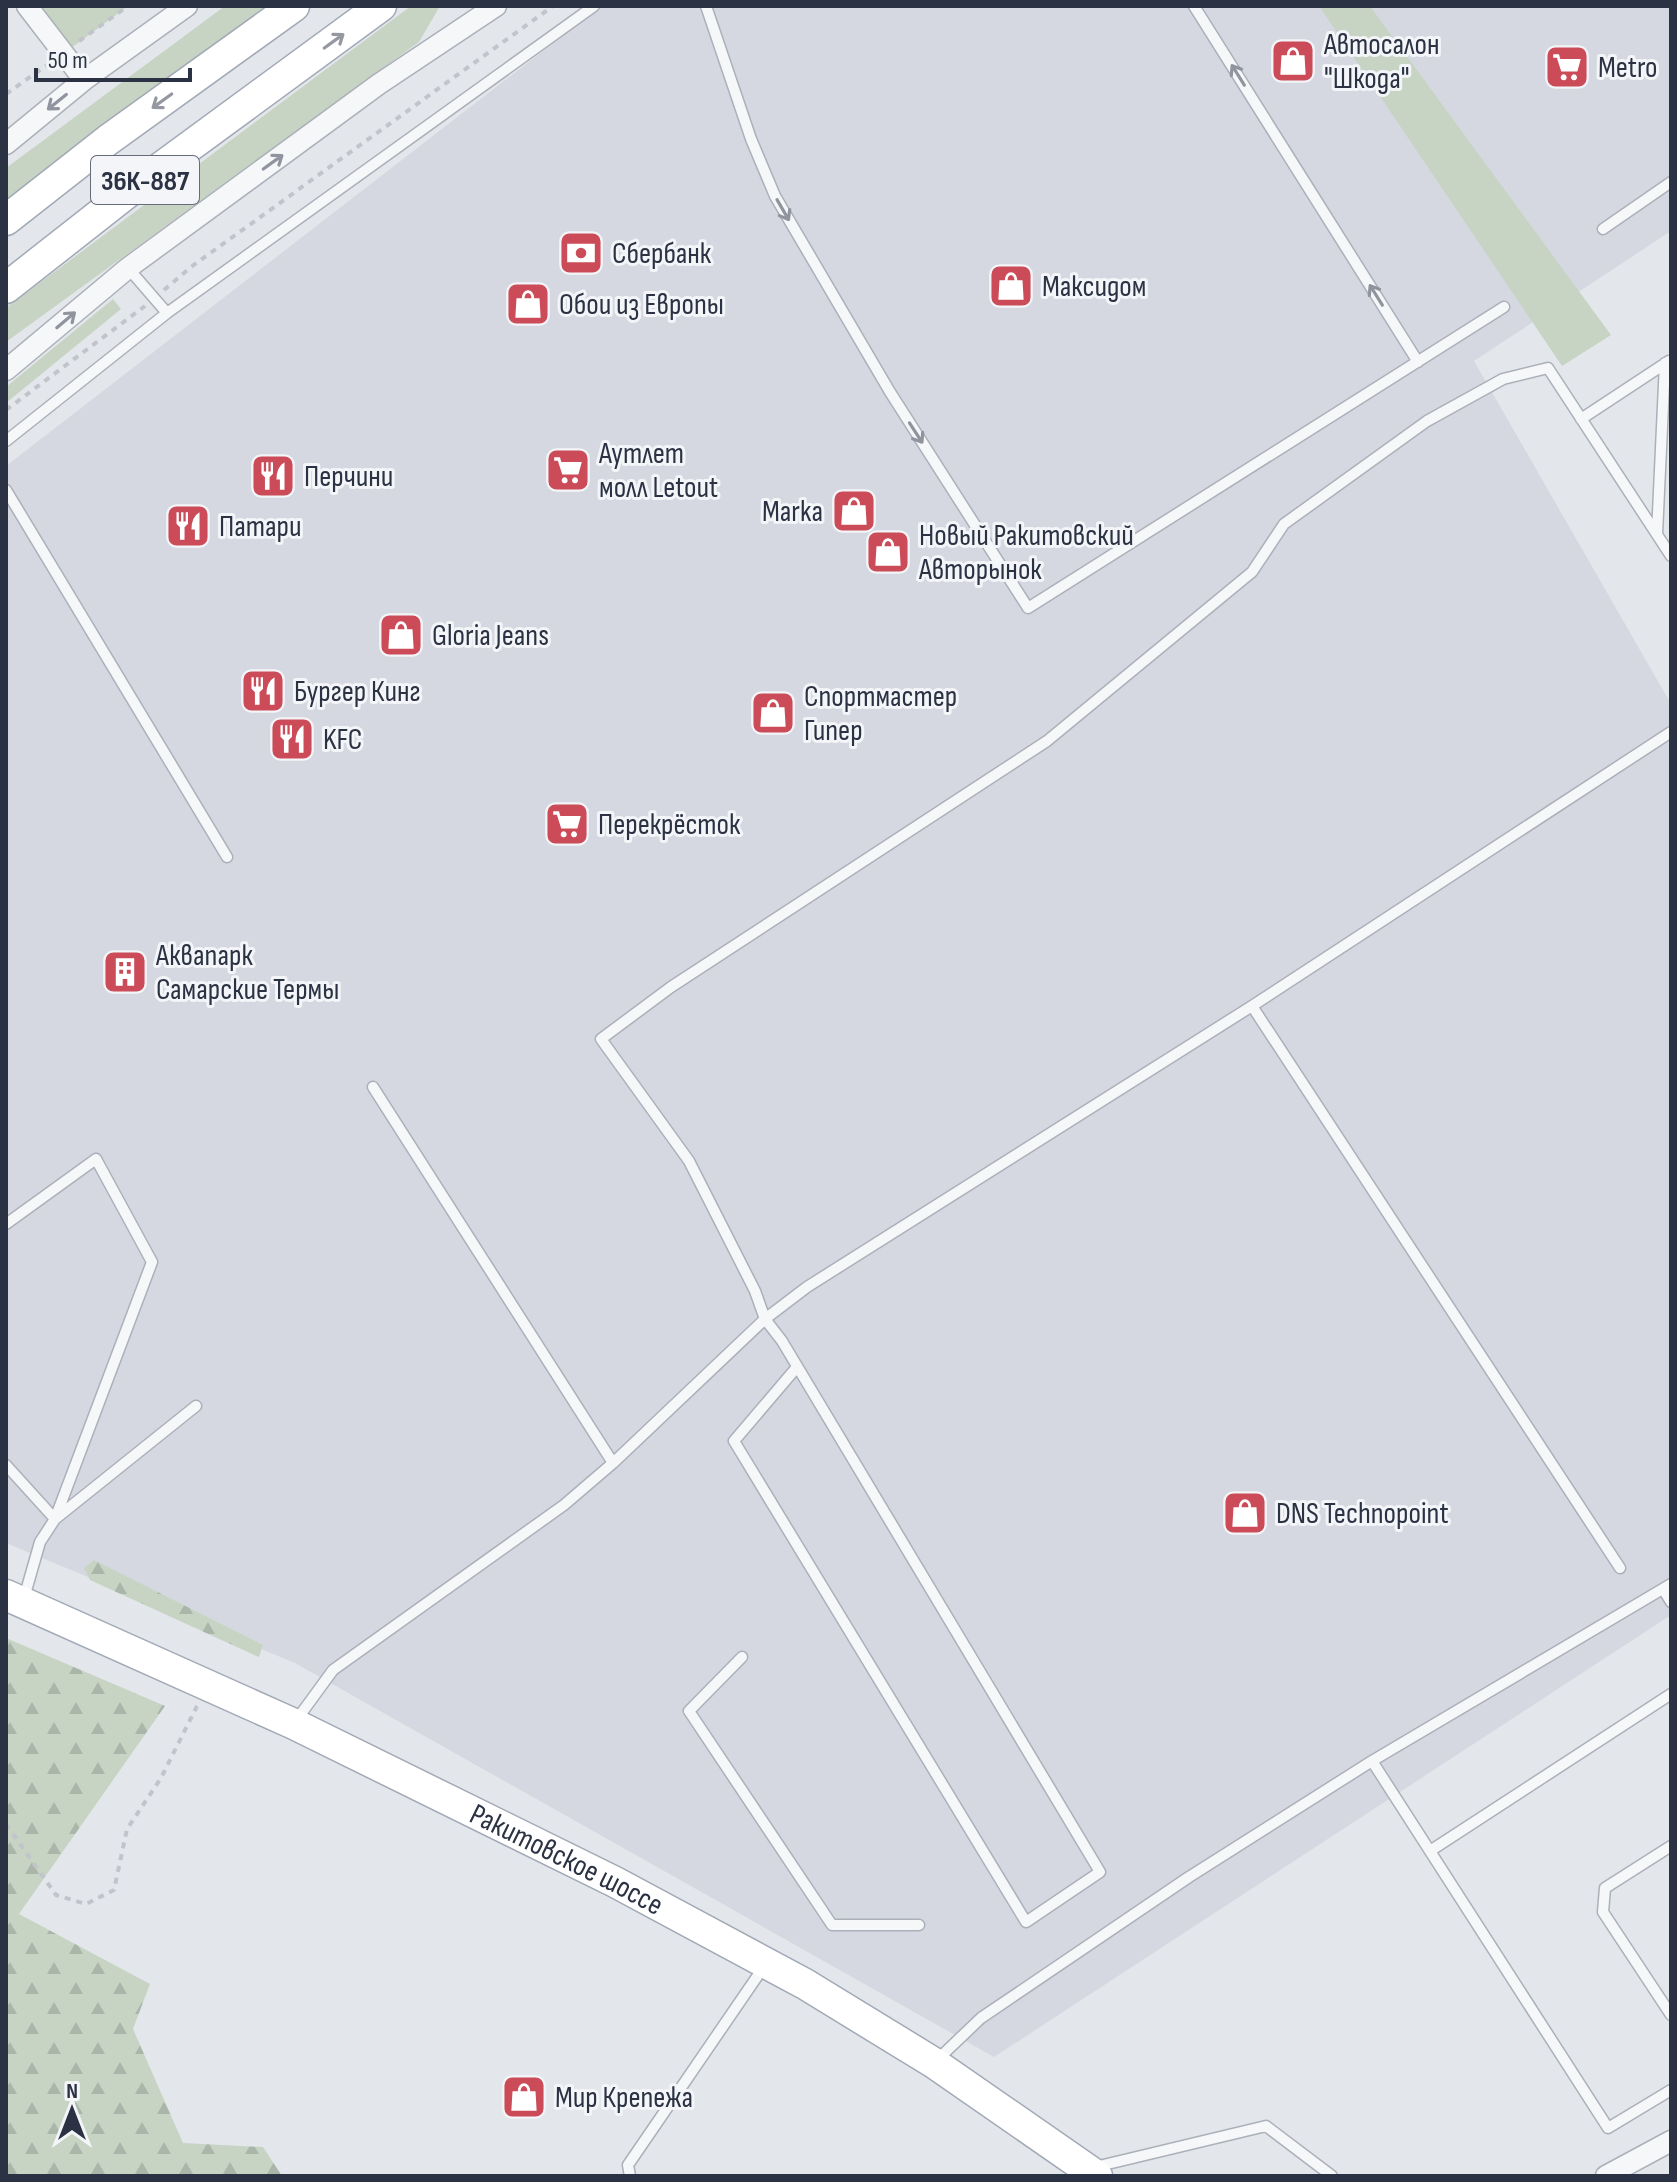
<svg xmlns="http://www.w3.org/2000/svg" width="1677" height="2182" font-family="'Sofia Sans Condensed',sans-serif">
<defs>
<pattern id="forest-firs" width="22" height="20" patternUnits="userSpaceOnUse" patternTransform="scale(2)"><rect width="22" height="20" fill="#c7d4c4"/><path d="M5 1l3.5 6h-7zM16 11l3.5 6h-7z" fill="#abb6aa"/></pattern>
</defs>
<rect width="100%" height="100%" fill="#e3e6eb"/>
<path fill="#d5d8e0" d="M601,6H1671V231L1474,361L1671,704V1615L994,2057L295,1663L6,1543V466Z"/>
<path fill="#c7d4c4" d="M30,6H128L63,54Z
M225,6H268L6,205V168Z
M411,6H440L419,42L6,342V308Z
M1319,6H1370L1611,335L1562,366Z
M113,299L121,309L6,403V387Z"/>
<path fill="url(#forest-firs)" d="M94,1560L263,1645L259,1657L90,1580L84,1568Z
M6,1638L165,1706L19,1914L150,1984L133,2029L183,2143L263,2147L282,2176H6Z"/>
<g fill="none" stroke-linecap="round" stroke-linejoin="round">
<g stroke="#acb0b9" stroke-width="13">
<path id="lane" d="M706,6L751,139L775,196L890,392L1028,608L1504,307
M1194,6L1418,362
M1603,229L1671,182
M128,268L167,313
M1581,419L1669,361
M6,441L167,313L594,6
M6,490L227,857
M1657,534L1665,363
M1252,1006L1620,1568
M373,1087L613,1463
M6,1224L96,1159L152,1262L55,1519L6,1465
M797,1367L734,1441L1026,1922L1100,1872L782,1341L765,1319L755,1291L689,1161L601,1039L671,987L1047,741L1252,572L1284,524L1427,421L1503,379L1548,368L1671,556
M1663,1589L1671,1602
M24,1598L40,1542L55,1519L196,1406
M742,1657L689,1711L832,1925H919
M295,1722L333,1670L564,1505L613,1463L765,1319L807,1287L1252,1006L1671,732
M1372,1761L1608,2128L1671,2090
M1671,1846L1605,1888L1603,1912L1671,2015
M1430,1851L1671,1694
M936,2061L981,2018L1189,1877L1372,1761L1671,1584
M1095,2167L1266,2126L1332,2176
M630,2176L628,2165L765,1965"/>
</g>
<g stroke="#acb0b9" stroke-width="23">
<path id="street" d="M27,6L84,80
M6,144L84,80L187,6
M6,370L128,268L379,84L496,6
M1606,2176L1671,2141"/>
</g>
<g stroke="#a2a9b6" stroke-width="33">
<g id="primary">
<path d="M6,220L108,140L294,6"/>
<path d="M6,288L141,182L381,6"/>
<path id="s1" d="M6,1595L294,1724L615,1882L805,1984L934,2063L1097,2176"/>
</g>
</g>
<path stroke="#c1c4ca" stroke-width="4" stroke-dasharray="6 6" stroke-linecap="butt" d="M79,41L128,6
M6,94L50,63
M164,290L191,267L553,6
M6,410L145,306
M6,1824L56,1895L86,1904L114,1890L127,1829L161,1778L197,1706"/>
<use href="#lane" stroke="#f6f7f9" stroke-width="10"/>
<use href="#street" stroke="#f6f7f9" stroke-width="20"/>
<use href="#primary" stroke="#fff" stroke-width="30"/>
</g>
<defs><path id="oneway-shaft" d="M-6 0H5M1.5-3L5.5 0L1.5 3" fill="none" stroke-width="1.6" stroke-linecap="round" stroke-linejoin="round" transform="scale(2)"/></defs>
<g stroke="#9598a1">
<use href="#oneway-shaft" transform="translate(334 41) rotate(-36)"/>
<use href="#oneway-shaft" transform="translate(162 101) rotate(144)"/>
</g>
<g stroke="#90949e">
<use href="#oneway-shaft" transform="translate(1238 75) rotate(-122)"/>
<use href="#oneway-shaft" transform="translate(57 102) rotate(141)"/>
<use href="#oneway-shaft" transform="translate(273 162) rotate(-36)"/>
<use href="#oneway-shaft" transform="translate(783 210) rotate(60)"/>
<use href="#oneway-shaft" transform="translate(1376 295) rotate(-122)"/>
<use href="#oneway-shaft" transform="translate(66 320) rotate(-40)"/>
<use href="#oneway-shaft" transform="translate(916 433) rotate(57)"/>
</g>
<defs>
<g id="shop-square" transform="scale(2.3)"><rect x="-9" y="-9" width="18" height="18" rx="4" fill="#cb4c58" stroke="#f3f5f8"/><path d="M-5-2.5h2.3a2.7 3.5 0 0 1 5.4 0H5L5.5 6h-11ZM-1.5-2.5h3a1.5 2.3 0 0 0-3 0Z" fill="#fff"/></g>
<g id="supermarket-square" transform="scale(2.3)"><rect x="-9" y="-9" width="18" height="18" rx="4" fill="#cb4c58" stroke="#f3f5f8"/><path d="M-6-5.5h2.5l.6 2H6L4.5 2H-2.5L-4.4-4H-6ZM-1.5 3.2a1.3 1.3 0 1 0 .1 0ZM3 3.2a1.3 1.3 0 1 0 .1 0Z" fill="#fff"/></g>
<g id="bank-square" transform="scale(2.3)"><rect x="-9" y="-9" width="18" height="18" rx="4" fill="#cb4c58" stroke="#f3f5f8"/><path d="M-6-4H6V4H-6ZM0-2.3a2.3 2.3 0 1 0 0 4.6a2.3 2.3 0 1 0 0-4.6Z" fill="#fff"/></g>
<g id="restaurant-square" transform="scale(2.3)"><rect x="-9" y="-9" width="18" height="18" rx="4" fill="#cb4c58" stroke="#f3f5f8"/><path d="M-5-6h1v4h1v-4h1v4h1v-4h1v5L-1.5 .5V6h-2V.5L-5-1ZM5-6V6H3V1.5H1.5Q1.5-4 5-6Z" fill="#fff"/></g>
<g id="building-square" transform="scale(2.3)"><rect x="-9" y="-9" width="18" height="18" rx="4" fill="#cb4c58" stroke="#f3f5f8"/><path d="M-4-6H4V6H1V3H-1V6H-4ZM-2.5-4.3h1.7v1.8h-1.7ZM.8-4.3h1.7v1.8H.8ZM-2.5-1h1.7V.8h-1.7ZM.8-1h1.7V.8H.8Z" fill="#fff"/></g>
</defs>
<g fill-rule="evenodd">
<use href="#shop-square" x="1293" y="61"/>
<use href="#supermarket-square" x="1567" y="67"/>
<use href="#bank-square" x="581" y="253"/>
<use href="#shop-square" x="1011" y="286"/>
<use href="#shop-square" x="528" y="304"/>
<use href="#supermarket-square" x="568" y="470"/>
<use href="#restaurant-square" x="273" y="476"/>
<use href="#shop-square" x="854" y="511"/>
<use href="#restaurant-square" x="188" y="526"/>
<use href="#shop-square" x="888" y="552"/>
<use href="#shop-square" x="401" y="635"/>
<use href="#restaurant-square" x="263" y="691"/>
<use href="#shop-square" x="773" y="713"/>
<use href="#restaurant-square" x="292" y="739"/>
<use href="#supermarket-square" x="567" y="824"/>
<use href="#building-square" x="125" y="972"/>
<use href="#shop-square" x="1245" y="1513"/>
<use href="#shop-square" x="524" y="2097"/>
</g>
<g text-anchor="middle" stroke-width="6" stroke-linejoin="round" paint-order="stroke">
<rect fill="#f3f5f8" stroke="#676c79" stroke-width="2" x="91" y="156" width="108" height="48" rx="6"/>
<g font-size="28" font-weight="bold" fill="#2b3243">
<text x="145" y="190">36К-887</text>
</g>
<g font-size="30" fill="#2b3243" stroke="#f3f5f8" text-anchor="start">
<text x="1324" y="54">Автосалон<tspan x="1324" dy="34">"Шкода"</tspan></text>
<text x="1598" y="77">Metro</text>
<text x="612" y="263">Сбербанк</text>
<text x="1042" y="296">Максидом</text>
<text x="559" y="314">Обои из Европы</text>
<text x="599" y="463">Аутлет<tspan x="599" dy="34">молл Letout</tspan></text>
<text x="304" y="486">Перчини</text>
<text x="823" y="521" text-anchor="end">Marka</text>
<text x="219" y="536">Патари</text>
<text x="919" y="545">Новый Ракитовский<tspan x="919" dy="34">Авторынок</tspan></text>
<text x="432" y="645">Gloria Jeans</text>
<text x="294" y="701">Бургер Кинг</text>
<text x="804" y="706">Спортмастер<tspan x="804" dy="34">Гипер</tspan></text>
<text x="323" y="749">KFC</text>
<text x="598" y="834">Перекрёсток</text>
<text x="156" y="965">Аквапарк<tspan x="156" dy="34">Самарские Термы</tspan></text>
<text x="1276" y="1523">DNS Technopoint</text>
<text x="555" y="2107">Мир Крепежа</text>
</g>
<g font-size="30" fill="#2b3243" stroke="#f3f5f8">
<text dy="10" stroke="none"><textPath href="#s1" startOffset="620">Ракитовское шоссе</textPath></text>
</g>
</g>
<rect width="1677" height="2182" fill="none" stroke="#2b3243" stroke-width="16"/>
<g transform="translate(72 2110)" stroke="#f3f5f8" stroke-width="6" paint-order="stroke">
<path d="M0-6L14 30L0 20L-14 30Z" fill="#2b3243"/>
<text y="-12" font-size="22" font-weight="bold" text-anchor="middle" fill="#2b3243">N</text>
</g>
<path d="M36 68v12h154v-12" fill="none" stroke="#2b3243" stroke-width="4"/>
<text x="48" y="68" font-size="24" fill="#2b3243" stroke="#f3f5f8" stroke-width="6" paint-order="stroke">50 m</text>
</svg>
